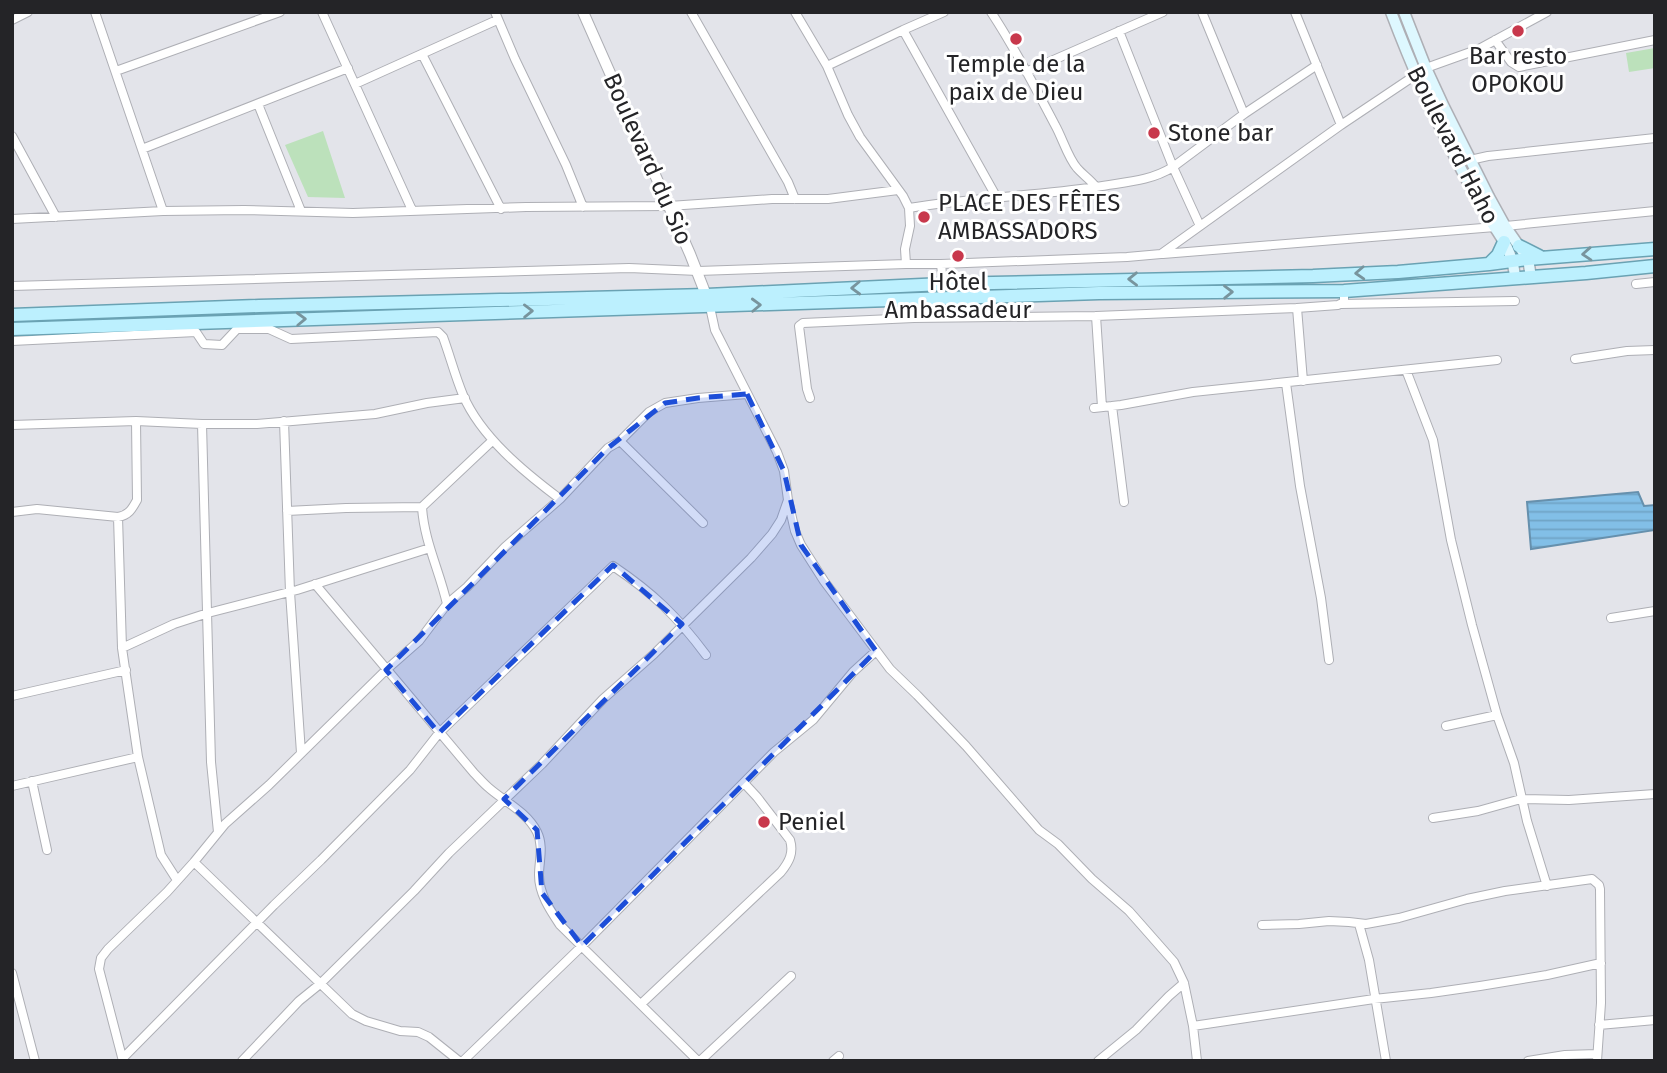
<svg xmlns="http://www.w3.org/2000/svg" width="1667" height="1073" font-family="'Fira Sans',sans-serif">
<defs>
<pattern id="water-rules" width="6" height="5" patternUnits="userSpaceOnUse" patternTransform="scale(1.75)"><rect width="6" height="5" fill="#82bfe7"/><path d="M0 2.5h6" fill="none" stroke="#70a4c6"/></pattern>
</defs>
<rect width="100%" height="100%" fill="#e3e4ea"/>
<path fill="#bce1bb" d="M1655,48V68L1629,72L1626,53Z
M323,131L345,198L308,197L285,145Z"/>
<path fill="url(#water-rules)" stroke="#6690ad" stroke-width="2" d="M1638,492L1644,506L1655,505V530L1531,549L1527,502Z"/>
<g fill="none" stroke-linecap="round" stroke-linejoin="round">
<g stroke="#aeafb5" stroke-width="10">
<path id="minor" d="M95,12L163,211
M322,12L412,210
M495,12L515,59L566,165L583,207
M691,12L788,182L795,199
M795,12L827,66L848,115L860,137L903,196L909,208L910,226L905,249L906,264H941L943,284
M991,12C1015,48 1035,87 1055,125C1062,137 1068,158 1077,168C1083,175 1090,179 1096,187
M1202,12L1244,114
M1295,12L1341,125
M12,20L28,12
M903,30L997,198
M1119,31L1173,167L1200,226
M1495,40L1511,62L1519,67L1655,40
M422,54L501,209
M827,66L903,30L944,12
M116,71L280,12
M1026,72L1163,12
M355,84L497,20
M258,104L301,211
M12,136L56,217
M142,149L348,68
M1470,160L1488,156L1655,138
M909,208C971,198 1034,196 1096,187C1123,182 1149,182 1173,167L1244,114L1317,65
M12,219L163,211L244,210L353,213L526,207L669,206L772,199H828L898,190
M1163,254L1495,227L1655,211
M941,264L1127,257L1161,254L1341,125L1426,68L1479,49L1547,12
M1636,284L1655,282
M12,286L629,268L698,271L906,264
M1341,304L1515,301
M710,307L715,330L777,452L784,471L788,500L795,531L801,545L824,581L890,669L917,695L966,746L1039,830L1058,844L1092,879L1129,911L1174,962L1184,983L1193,1026L1197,1061
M262,321L269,329L291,339L438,332L443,337C450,356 455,376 463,395C481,437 524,472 560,499
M12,341L196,332L204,344L222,345L237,329H269
M1575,359L1627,351L1655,350
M1406,370L1433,440L1451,540L1472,625L1497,715L1514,763L1527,821L1547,886
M1303,381L1297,308L1338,305L1344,302V291
M1286,383L1300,486L1321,598L1329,660
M810,398L807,389L799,326L803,323L914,318L1096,316
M1112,406L1124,502
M1102,407L1096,316L1297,308
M1094,408L1121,405L1193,392L1497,360
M284,421L290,592L301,753
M202,424L211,762L218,832
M12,425L136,421L202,424H257L375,414L427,403L465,398
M620,441L703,523
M422,507C424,541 440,572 447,604
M287,511L346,508L422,507L492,441
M12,512L37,509L118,517C129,515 132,509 137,500L136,421
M118,517L122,648L138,757L161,855L177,880
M315,584L474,773C479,778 483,783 489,788C505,802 527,812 537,832C544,846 539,861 539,875C539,894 550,910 560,925L698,1061
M1611,618L1655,611
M122,648L174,624L208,613L297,590L430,548
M12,696L126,670
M1446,726L1497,715
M32,781L47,850
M12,786L138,757
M1433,818L1478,811L1521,799L1569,800L1655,794
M194,862L352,1014L366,1021L400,1031L418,1032L429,1037L459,1061
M1359,924L1369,960L1386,1061
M1262,925L1299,924L1329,921L1349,922L1366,924L1399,918L1467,899L1505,891L1592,879L1599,885L1600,889L1601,1003L1597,1061
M12,973L35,1061
M641,1004L781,872C789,862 794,853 790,840L757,797L744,783
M1599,1025L1655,1020
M1193,1026L1374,999L1431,993L1480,986L1547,975L1601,963
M123,1058L274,905L321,860L410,770L439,733L463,710L613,566C653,593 677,616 706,655
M123,1061L99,969L101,958L108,949L167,892L194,862L225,824L269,785L386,670L419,641L447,604L467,587L505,547L560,499L608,448L620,441L649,412L665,403L698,398L747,394
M242,1061L299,1001L320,984L414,891L449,853L542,764L603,699L654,654L751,558L772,534L781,520L788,500
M463,1061L582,946L774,752L813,720L853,672L876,651
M700,1061L791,976
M833,1061L839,1056
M1098,1061L1136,1030L1169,996L1184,983
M1528,1061L1565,1055L1597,1054"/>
</g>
<g stroke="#aeafb5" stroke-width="12">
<path id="tertiary" d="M583,12L690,254L708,300"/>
</g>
<g stroke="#aeafb5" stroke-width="13">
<path id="secondary" d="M1391,12C1410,62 1431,111 1456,159C1465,177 1474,194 1484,211C1499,235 1513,249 1515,278
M1404,12L1426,68L1444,107L1489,197L1505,226L1528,259L1531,277"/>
</g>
<g stroke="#6aa2b3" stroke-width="15">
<path id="primary" d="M1519,246L1539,256
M1489,264L1498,255L1504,242
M12,315L259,306L707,295L943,284L1313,276L1398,272L1489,264L1528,259L1655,249
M12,329L1099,293L1344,291L1586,273L1655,266"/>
</g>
<use href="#minor" stroke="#fff" stroke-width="8"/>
<use href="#tertiary" stroke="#fff" stroke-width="10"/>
<use href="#secondary" stroke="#def8ff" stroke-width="10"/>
<use href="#primary" stroke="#bcf0fe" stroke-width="12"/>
</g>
<defs><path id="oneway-chevron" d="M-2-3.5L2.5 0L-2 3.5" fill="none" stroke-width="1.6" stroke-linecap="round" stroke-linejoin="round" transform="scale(1.75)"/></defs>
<g stroke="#78949d">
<use href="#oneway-chevron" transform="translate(1587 254) rotate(176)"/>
<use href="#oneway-chevron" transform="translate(1360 273) rotate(177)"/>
<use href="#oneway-chevron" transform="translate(1133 279) rotate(179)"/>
<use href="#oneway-chevron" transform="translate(856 288) rotate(178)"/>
<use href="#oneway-chevron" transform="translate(1228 292) rotate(-1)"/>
<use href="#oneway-chevron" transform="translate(756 305) rotate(-2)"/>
<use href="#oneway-chevron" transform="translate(528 311) rotate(-1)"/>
<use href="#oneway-chevron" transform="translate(301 319) rotate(-2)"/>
</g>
<path fill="#1d4ed8" fill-opacity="0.2" stroke="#1d4ed8" stroke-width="5" stroke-dasharray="14 9" stroke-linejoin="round" d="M747,394L784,471L801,545L876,651L582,946L542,893L537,830L504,799L682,624L613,565L439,733L386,670L608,448L665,403L698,398Z"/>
<g fill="#c8384c" stroke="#fff" stroke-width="2.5">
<circle cx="1518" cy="31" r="7"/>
<circle cx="1016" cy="39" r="7"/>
<circle cx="1154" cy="133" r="7"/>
<circle cx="924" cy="217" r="7"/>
<circle cx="958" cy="256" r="7"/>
<circle cx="764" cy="822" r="7"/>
</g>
<g text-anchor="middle" stroke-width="6" stroke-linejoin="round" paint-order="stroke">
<g font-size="24" fill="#242427" stroke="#fff">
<text x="1518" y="64">Bar resto<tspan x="1518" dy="28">OPOKOU</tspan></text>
<text x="1016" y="72">Temple de la<tspan x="1016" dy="28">paix de Dieu</tspan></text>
<text x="1168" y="141" text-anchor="start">Stone bar</text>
<text x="938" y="211" text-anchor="start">PLACE DES FÊTES<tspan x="938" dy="28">AMBASSADORS</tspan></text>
<text x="958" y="290">Hôtel<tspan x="958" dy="28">Ambassadeur</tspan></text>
<text x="778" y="830" text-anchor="start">Peniel</text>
</g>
<g font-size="24" fill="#242427" stroke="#fff">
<text transform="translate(1453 145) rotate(63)" y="8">Boulevard Haho</text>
<text transform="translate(648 159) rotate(66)" y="8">Boulevard du Sio</text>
</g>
</g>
<rect width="1667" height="1073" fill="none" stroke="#242427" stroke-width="28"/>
</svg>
